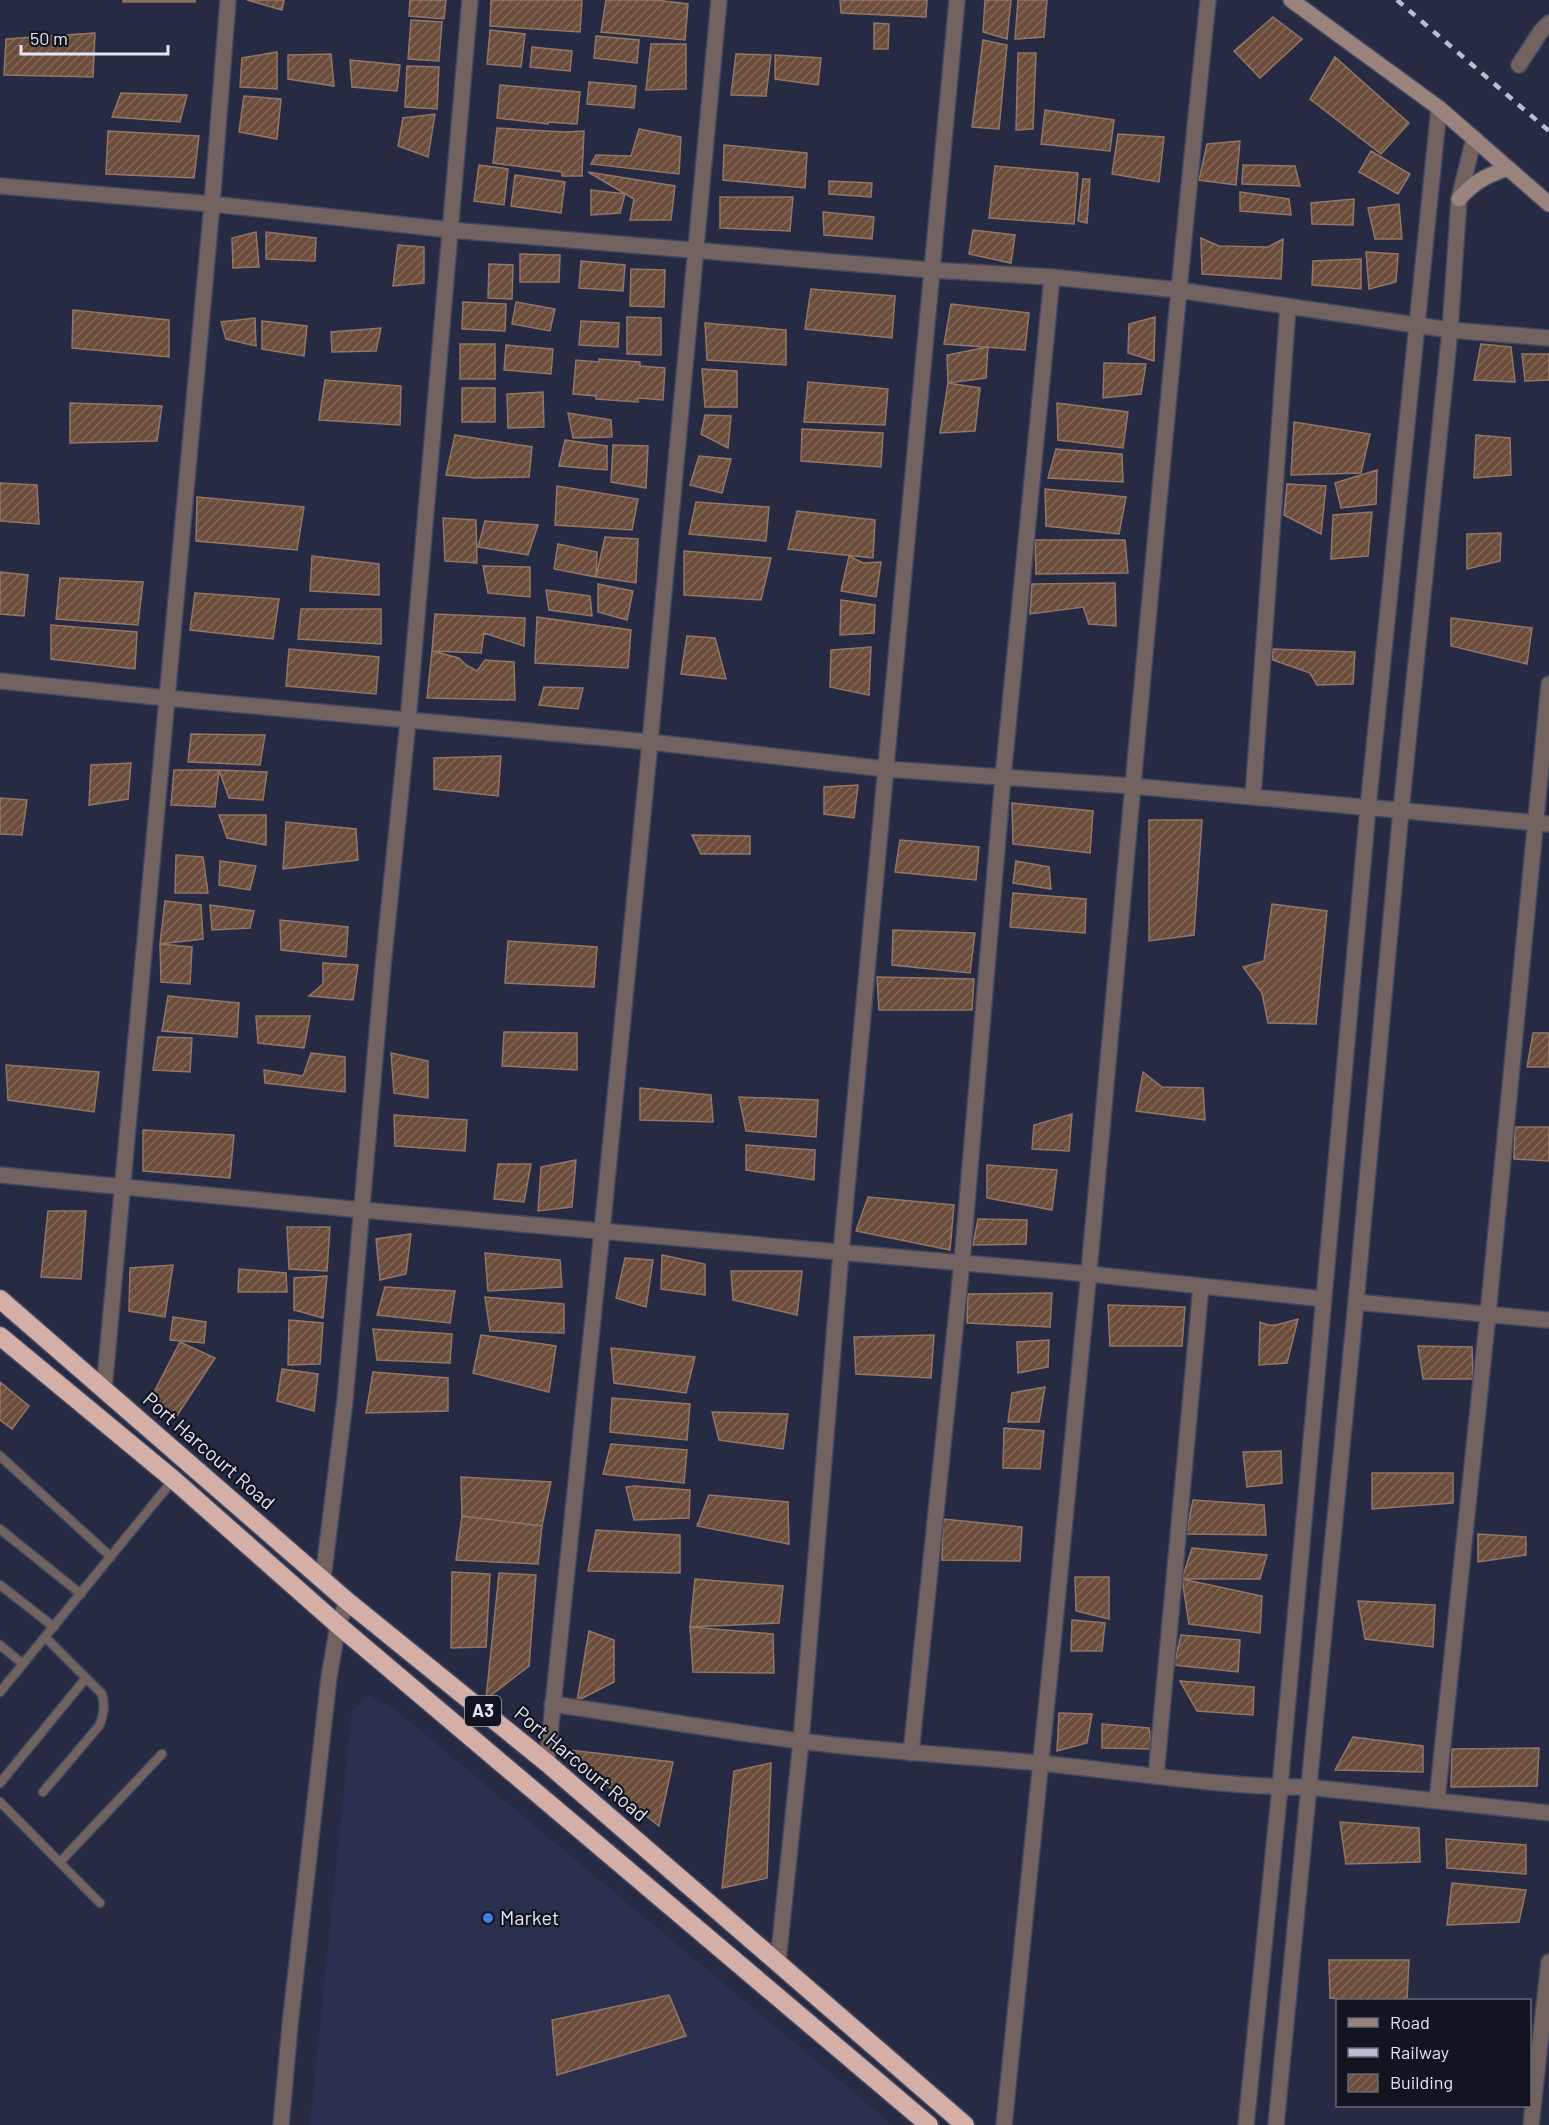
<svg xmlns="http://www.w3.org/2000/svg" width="1549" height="2125" font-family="Barlow,sans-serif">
<defs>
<pattern id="building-hatch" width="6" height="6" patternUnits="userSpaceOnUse" patternTransform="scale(1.5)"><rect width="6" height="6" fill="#6c4d3c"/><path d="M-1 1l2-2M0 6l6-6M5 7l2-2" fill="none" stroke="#816759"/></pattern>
</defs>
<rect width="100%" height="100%" fill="#262a42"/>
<path fill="#2c304f" d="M369,1696L392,1707L893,2125H310L352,1711Z"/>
<path fill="url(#building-hatch)" stroke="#947666" stroke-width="1.5" d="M123,0H195V2H123Z
M247,0H284L282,10Z
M410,0H446L444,19L409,16Z
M491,0H582L580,32L490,26Z
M606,0H656L688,4L685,40L601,32Z
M840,0H927L926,17L841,13Z
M985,0H1011L1007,39L983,32Z
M1018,0H1047L1044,37L1015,39Z
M1273,17L1302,39L1260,78L1234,51Z
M411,20L442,22L439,61L408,59Z
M874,23L889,24L888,49H874Z
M490,30L525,34L521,67L487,64Z
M95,33L93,77L4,75L6,39Z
M596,36L639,40L637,63L594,58Z
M983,40L1007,45L999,129L972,127Z
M651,44H686V89L646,90Z
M532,47L572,51L570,71L530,67Z
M277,52V89L240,87L242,58Z
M1018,53H1036L1033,129L1016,130Z
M331,54L334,86L288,79V55Z
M736,54L771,55L766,96L731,95Z
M775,55L821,58L818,85L775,79Z
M1335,57L1409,123L1381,154L1310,99Z
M350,60L400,65L397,91L352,87Z
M407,66L439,67L437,109L405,107Z
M589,82L636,86L634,108L587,104Z
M500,85L580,92L577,124L548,122V124L497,118Z
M121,93L187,95L180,122L112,117Z
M244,96L281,99L277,139L239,132Z
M1045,110L1114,120L1110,151L1041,144Z
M435,114L428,157L398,146L403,118Z
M497,128L565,132L584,131L582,176H562V172L493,163Z
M639,129L681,137L679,174L591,164L596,155L631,156Z
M108,131L199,136L194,178L106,174Z
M1118,134L1164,137L1159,182L1112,174Z
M1240,141L1236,185L1199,180L1207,144Z
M724,145L807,153L805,188L723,180Z
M1371,151L1410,174L1398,194L1359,172Z
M479,165L508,169L504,205L474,201Z
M1243,165L1295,166L1300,186L1242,184Z
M995,166L1078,173L1074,224L989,218Z
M588,172L675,186L671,220H630L634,199Z
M515,175L565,182L561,213L511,206Z
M1083,179H1090L1087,223L1078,221Z
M829,181L872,183L871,197L829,194Z
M591,190L625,194L620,213L591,215Z
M1240,192L1289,199L1291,215L1240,211Z
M720,197H793L790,231L720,228Z
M1354,199L1353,225L1312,224L1311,203Z
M1399,204L1402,239H1375L1368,208Z
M823,212L874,217L872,239L824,235Z
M973,230L1015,235L1011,263L969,254Z
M256,232L259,267L233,268L232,238Z
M266,232L316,238L315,261L266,259Z
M1201,238L1219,246L1268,247L1283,239L1281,279L1202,274Z
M398,245L424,247V283L393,286Z
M1366,252L1398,254L1396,282L1369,289Z
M520,254L560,255L559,282H520Z
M1361,259V289L1312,285L1313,261Z
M581,261L625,265L623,291L579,288Z
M489,264L513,265L512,299L488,298Z
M631,269L665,270L664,307L630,306Z
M811,289L895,296L892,338L805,329Z
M463,302L506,304L505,331L462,329Z
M516,302L555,309L550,331L512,324Z
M951,304L1029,313L1025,350L944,344Z
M73,310L169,320V357L72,348Z
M627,317L661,318V355L627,354Z
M1155,317L1154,361L1128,353L1129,324Z
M255,318L256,346L226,339L221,322Z
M262,321L307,326L304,356L262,349Z
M581,321L619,323L618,347L579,345Z
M705,323L786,330V365L707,360Z
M381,328L376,351L332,352L331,332Z
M460,344H495V379H460Z
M1481,344L1511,347L1515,382L1474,380Z
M506,345L553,349L551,374L504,370Z
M988,347L986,378L948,383L947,355Z
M1522,354H1549V380L1525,381Z
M599,359L640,362V366L665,368L663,400L638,398V402L596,399V396L573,394L576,360L599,362Z
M1104,363L1146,364L1141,394L1103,398Z
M702,369L737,371V407H705Z
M325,380L401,386L400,425L319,420Z
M808,382L888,389L885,425L804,422Z
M948,383L980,388L975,431L940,433Z
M462,388H495V422H462Z
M543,392L544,427L508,428L507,394Z
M70,403L162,406L157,441L70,443Z
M1057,403L1128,412L1123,448L1058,440Z
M568,413L611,420L612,437L573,438Z
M705,415L731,416L728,448L701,434Z
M1294,422L1370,434L1361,473L1291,475Z
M802,429L883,433L881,467L801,461Z
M455,435L532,447L529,477L476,478L446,475Z
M1476,435L1510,438L1511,475L1474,478Z
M565,440L607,446V470L559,466Z
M613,445L648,446L646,488L611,482Z
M1056,449L1122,454L1123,482L1048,478Z
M699,456L731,459L722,493L690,485Z
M1377,470L1376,504L1341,508L1335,483Z
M0,483L37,485L39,524L0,521Z
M1287,484L1326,486L1321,534L1284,515Z
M557,486L638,499L632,530L555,525Z
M1045,489L1126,497L1119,534L1046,526Z
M197,497L304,507L297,550L196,541Z
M696,502L769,507L766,541L689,534Z
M797,511L875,520L873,558L788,549Z
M1372,512L1368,556L1331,559L1333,515Z
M443,518L476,520L477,563L445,561Z
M485,521L538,525L528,555L478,547Z
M1501,533L1500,561L1467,569V534Z
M605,537L638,539L636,583L596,577Z
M1035,540H1125L1128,573L1036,574Z
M558,544L597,552L596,577L554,569Z
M684,551L771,558L761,600L684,595Z
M312,556L379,564V595L310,591Z
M849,556L863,563L881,562L876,597L841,591Z
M483,566L530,567V597L488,593Z
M0,572L28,575L24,616L0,614Z
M60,578L143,582L138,625L56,619Z
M1115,583L1116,626L1089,624L1083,607L1030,614L1032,584Z
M598,584L633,591L627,620L598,612Z
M546,590L590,596L592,616L549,610Z
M195,593L279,599L273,639L190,630Z
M841,600L875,605L874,633L840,635Z
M301,609H381V644L298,639Z
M435,614L525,618L524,646L484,633L481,653L432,651Z
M537,617L631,630L628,668L535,663Z
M1451,618L1532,628L1527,664L1451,646Z
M51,625L137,632L135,669L51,659Z
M687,636L715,638L726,679L681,674Z
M871,647L869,695L830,687L831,650Z
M289,649L379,657L376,694L286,686Z
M1272,649L1355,652L1353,684L1317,685L1310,673L1273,660Z
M432,651L459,658L466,665L477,671L485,660L514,662L515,700L427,698Z
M544,687L583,688L578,709L539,705Z
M191,734L265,735L260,765L188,762Z
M501,756L498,796L434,789V758Z
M131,763L128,799L89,805L91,765Z
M174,770H219L215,807L171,805Z
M219,770L267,772L263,800L229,798Z
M858,785L854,818L824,814V787Z
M0,798L27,800L22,835L0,834Z
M1012,803L1093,811L1090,853L1013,844Z
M219,815H266V845L227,838Z
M1149,820H1202L1194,935L1149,941Z
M286,822L356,829L358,860L283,869Z
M692,835L750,836V854H701Z
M900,840L979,847L976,880L895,872Z
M176,855L203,857L208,893H175Z
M220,861L256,866L250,890L219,885Z
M1016,861L1049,867L1051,889L1013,883Z
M1013,893L1086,899L1085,933L1010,927Z
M165,901L201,905L203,939L160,944Z
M1272,904L1327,911L1316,1024L1268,1023L1262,993L1243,967L1264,961Z
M210,905L254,911L250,928L212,930Z
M280,920L348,927L346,957L281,950Z
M893,930L975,933L970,973L892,965Z
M508,941L597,947L594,987L505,983Z
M160,944L192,947L190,984L161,982Z
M323,963L358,965L353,1000L309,996L323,984Z
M877,977L974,979L972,1010H879Z
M168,996L239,1003L237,1037L162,1031Z
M256,1016H310L304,1048L258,1043Z
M504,1032L577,1033V1070L502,1066Z
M1533,1033H1549V1067H1527Z
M158,1037L192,1038L190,1072L153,1070Z
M311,1053L345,1057V1092L265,1083L264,1070L303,1076Z
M391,1053L428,1061V1098L394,1093Z
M6,1065L99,1072L94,1112L8,1100Z
M1143,1072L1162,1087L1203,1088L1205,1120L1136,1111Z
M640,1088L711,1095L713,1122L640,1120Z
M739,1097L818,1100L816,1137L746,1131Z
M1072,1114L1069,1151L1032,1149L1034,1125Z
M394,1115L467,1120L465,1151L395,1146Z
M1515,1127H1549V1161L1514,1159Z
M143,1130L234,1135L230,1178L143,1171Z
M746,1145L815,1150L814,1180L746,1170Z
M576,1160L572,1207L538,1211L541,1167Z
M498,1164H531L524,1202L494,1199Z
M987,1165L1057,1170L1052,1210L987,1198Z
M868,1197L954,1205L950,1250L856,1231Z
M48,1211H86L81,1279L41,1277Z
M978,1219L1027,1220L1026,1244L973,1245Z
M287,1227H330L327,1271L289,1269Z
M411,1234L406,1274L380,1280L376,1239Z
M485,1253L560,1260L562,1287L488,1291Z
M662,1255L705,1264V1295L661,1289Z
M625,1258L653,1260L646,1307L616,1298Z
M173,1265L165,1317L129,1311L130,1268Z
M239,1269L286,1273L287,1292H238Z
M731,1271H802L797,1315L733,1300Z
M327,1276L323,1318L294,1310V1278Z
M385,1287L455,1291L450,1323L377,1315Z
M1052,1293L1050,1327L967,1323L968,1294Z
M485,1297L564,1304V1333L490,1331Z
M1108,1305L1185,1307L1182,1346H1110Z
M173,1317L206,1322L204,1343L170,1340Z
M1298,1319L1287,1363L1259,1365L1260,1322L1268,1325H1276Z
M289,1320L323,1323L320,1364L288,1365Z
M373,1329L452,1334L450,1363L377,1360Z
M481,1335L556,1346L549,1392L473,1373Z
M934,1335L931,1378L856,1374L854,1337Z
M1049,1340L1048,1367L1018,1373L1017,1342Z
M180,1342L215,1358L176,1417L149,1402Z
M1418,1346L1472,1347L1473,1379H1423Z
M611,1348L695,1357L686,1393L614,1383Z
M282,1369L318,1374L314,1411L277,1401Z
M373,1372L448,1378V1411L366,1413Z
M0,1382L29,1406L12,1429L0,1420Z
M1045,1387L1039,1422H1008L1012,1393Z
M612,1398L690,1404L687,1440L610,1432Z
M712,1412L788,1414L783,1449L719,1440Z
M1004,1428L1044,1431L1040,1469L1003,1468Z
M611,1444L687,1450L684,1483L603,1474Z
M1281,1451L1282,1483L1247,1487L1243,1452Z
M1372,1473H1453V1503L1372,1509Z
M461,1477L551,1482L542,1526L462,1516Z
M634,1486L690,1490L689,1518L634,1520L626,1487Z
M709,1495L788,1502L789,1544L697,1526Z
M1193,1500L1264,1505L1266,1535L1186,1534Z
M462,1516L542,1526L538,1564L456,1560Z
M943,1519L1022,1527L1020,1561L942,1560Z
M596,1530L680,1535V1573L588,1571Z
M1478,1534L1526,1537V1555L1478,1562Z
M1192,1548L1267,1555L1260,1579H1182Z
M452,1572L490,1574L486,1647L451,1648Z
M499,1573L536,1575L529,1666L486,1699Z
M1075,1577H1109V1619L1076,1611Z
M695,1579L783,1586L779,1623L690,1627Z
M1182,1579L1262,1596L1260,1633L1189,1624Z
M1358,1601L1435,1605L1433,1647L1365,1639Z
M1072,1620L1105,1623L1102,1651H1071Z
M690,1627L773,1634L774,1673L693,1672Z
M589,1631L614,1640V1682L577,1701Z
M1181,1635L1240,1640L1238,1672L1174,1665Z
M1180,1681L1254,1687L1253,1715L1197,1711Z
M1059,1713L1092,1714L1087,1743L1057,1751Z
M1102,1724L1149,1728L1152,1749L1102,1748Z
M1353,1737L1423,1746V1772L1335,1770Z
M1539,1748L1537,1786L1451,1787L1452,1749Z
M560,1749L673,1762L659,1826Z
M771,1763L767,1878L722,1888L734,1771Z
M1340,1822L1419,1828L1420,1862L1346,1864Z
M1446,1839L1526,1845V1874L1447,1868Z
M1452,1883L1526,1890L1519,1922L1447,1925Z
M1329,1960H1409L1407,2000H1353L1330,1998Z
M669,1995L686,2036L557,2075L552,2020Z"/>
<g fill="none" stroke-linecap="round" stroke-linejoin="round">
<g stroke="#44485f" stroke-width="11">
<path id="lane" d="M0,1456L111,1557
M0,1529L81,1594
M0,1585L54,1627
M0,1645L23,1664
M0,1692L173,1480
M0,1783L86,1678
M43,1792L99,1726C104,1714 105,1706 102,1694L45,1637
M0,1802L100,1903
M60,1862L162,1754"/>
</g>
<g stroke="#44485f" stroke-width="18">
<path id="street" d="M1519,65L1541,31L1549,23
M0,186L212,204L451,230L931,270L1052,277L1178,290L1450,330L1549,338
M0,681L166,698L650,742L886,769L1132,786L1549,824
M1253,797L1288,306
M0,1175L362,1210L1089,1274L1324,1299
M1356,1302L1549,1320
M104,1390L212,204L228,0
M323,1579L345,1400L383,966L408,721L470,0
M552,1704C635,1716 717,1730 800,1741C880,1751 960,1756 1040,1763C1129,1772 1218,1787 1308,1787L1549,1813
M911,1753L962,1262L1003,777L1052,277
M547,1763L602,1231L650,742L719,0
M1156,1776L1201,1286
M1437,1800L1488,1314L1549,684
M778,1962L801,1741L841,1252L957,0
M281,2125L290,2025L329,1677L338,1625L347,1601
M1004,2125C1032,1840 1063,1556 1089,1271C1128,847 1164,423 1208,0
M1246,2125L1280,1787L1368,807L1439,108
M1276,2125L1356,1302L1401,810L1450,330L1459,199L1474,138
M1531,2125L1549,1962"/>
</g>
<g stroke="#44485f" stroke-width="18">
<path id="secondary" d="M1291,0L1439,108L1549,204
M1459,199C1475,181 1486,176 1508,168"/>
</g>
<g stroke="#44485f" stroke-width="21">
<path id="highway" d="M0,1299L347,1601L547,1763L965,2125
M0,1336L174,1480L338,1625L929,2125"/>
</g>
<use href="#lane" stroke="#726360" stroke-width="8"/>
<use href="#street" stroke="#726360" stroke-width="15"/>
<use href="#secondary" stroke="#9a827d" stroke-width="15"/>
<use href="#highway" stroke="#d4afa8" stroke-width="18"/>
<path stroke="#babdcf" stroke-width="4.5" stroke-dasharray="8 8" stroke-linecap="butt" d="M1397,0L1549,131"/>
</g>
<circle fill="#3f7fe0" stroke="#12141f" stroke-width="2" cx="488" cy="1918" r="6"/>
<g text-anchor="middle" stroke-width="4.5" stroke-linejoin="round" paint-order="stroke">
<rect fill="#12141f" stroke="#a4a7b6" stroke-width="1.5" x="465" y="1696" width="36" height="30" rx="4.5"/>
<g font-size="18" font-weight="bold" fill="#e3e6f6">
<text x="483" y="1717">A3</text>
</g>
<g font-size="20" fill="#e3e6f6" stroke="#12141f">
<text transform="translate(209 1451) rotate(41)" y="7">Port Harcourt Road</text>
<text transform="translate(581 1764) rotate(40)" y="7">Port Harcourt Road</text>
</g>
<g font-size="20" fill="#e3e6f6" stroke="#12141f" text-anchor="start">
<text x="500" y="1925">Market</text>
</g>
</g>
<rect x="1336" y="1999" width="195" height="108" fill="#12141f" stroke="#666875" stroke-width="1.5"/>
<rect x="1348" y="2018" width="30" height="9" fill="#9a827d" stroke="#666875" stroke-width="1.5"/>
<text x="1390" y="2029" font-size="18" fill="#e3e6f6">Road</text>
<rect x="1348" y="2048" width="30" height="9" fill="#babdcf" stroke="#666875" stroke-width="1.5"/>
<text x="1390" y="2059" font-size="18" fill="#e3e6f6">Railway</text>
<rect x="1348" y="2074" width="30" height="18" fill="url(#building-hatch)" stroke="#666875" stroke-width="1.5"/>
<text x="1390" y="2089" font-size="18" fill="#e3e6f6">Building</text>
<path d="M21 45v9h147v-9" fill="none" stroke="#e3e6f6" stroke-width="3"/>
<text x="30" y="45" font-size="18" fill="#e3e6f6" stroke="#12141f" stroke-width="4.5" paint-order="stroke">50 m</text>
</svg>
